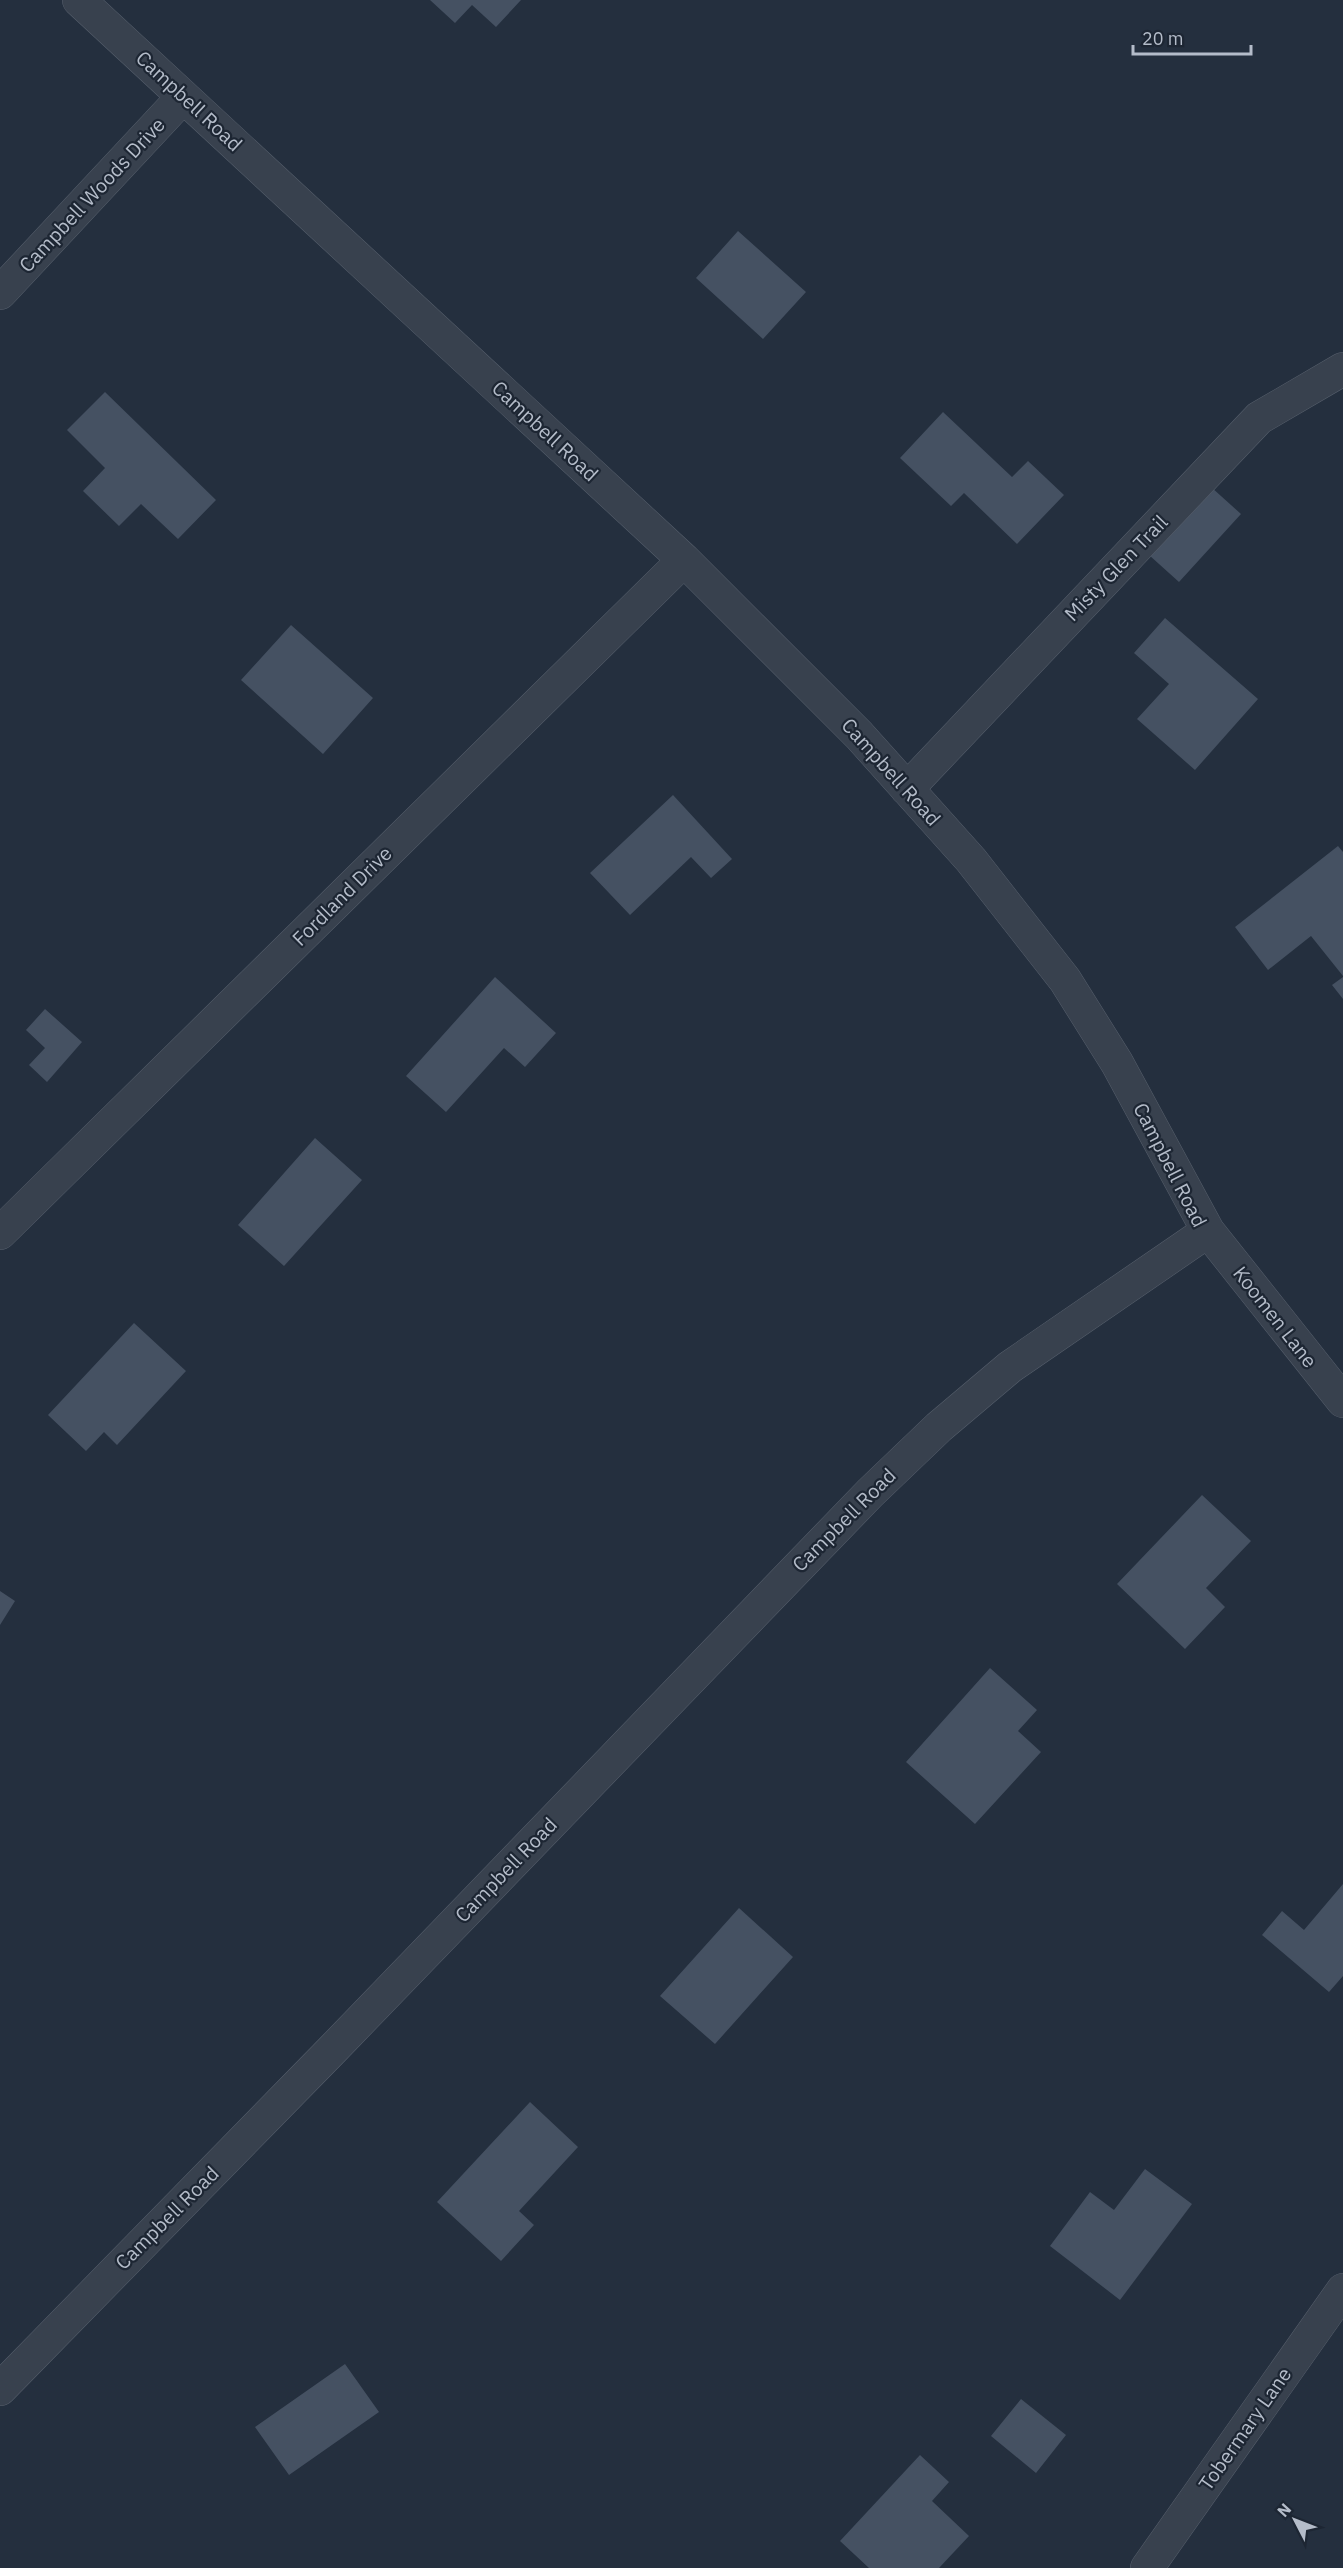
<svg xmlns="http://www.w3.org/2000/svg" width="1343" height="2568" font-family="'IBM Plex Sans',sans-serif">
<rect width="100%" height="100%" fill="#242f3e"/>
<path fill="#455162" d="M430,0H521L496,27L472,5L455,23Z
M738,231L806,292L763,339L696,278Z
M105,392L216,500L178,539L141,504L119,526L83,491L105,468L67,430Z
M943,412L1012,477L1028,461L1064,495L1017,544L964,493L951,506L900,458Z
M1211,487L1241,514L1179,582L1149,555Z
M1165,618L1258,699L1195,770L1137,719L1169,684L1134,653Z
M291,625L373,698L323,754L241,680Z
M673,795L732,859L711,878L691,857L630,915L590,873Z
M1338,846L1343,852V976L1311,936L1268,970L1235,927Z
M495,977L556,1033L525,1067L504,1048L446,1112L406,1076Z
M1343,977V999L1332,985Z
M45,1009L82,1042L47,1082L29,1065L45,1048L26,1030Z
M315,1138L362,1180L284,1266L238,1225Z
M134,1323L186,1371L117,1445L104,1432L86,1451L48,1415Z
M1202,1495L1251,1541L1206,1588L1225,1607L1185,1649L1117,1584Z
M0,1591L15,1601L0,1625Z
M990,1668L1037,1710L1018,1731L1041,1752L975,1824L906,1762Z
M1343,1884V1976L1329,1992L1262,1935L1282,1911L1304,1930Z
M739,1908L793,1957L715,2044L660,1996Z
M530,2102L578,2147L519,2211L534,2225L501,2261L437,2202Z
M1145,2169L1192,2204L1120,2300L1050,2246L1090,2192L1114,2210Z
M345,2364L379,2412L289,2475L255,2427Z
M1021,2399L1066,2435L1036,2473L991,2436Z
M920,2455L949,2482L932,2501L969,2536L939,2568H869L840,2541Z"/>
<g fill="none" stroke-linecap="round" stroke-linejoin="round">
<g stroke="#565f6c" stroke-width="34">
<path id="minor" d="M79,0L684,560L859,735L971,860L1065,980L1117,1063L1208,1231L1343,1401
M0,293L183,97
M907,789L1259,418L1343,369
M0,1233L684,560
M0,2389L333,2049L870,1493L939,1427L1010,1367L1208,1231
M1147,2568L1343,2290"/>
</g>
<use href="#minor" stroke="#38414e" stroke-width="33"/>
</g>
<g text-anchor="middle" stroke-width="4.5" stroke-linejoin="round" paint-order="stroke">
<g font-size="20" fill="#b4bcc9" stroke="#1d2633">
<text transform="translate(189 101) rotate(43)" y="7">Campbell Road</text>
<text transform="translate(92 195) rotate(-47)" y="7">Campbell Woods Drive</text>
<text transform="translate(545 431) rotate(43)" y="7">Campbell Road</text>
<text transform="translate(1116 568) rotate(-46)" y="7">Misty Glen Trail</text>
<text transform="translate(891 772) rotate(48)" y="7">Campbell Road</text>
<text transform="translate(342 896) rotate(-45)" y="7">Fordland Drive</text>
<text transform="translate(1170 1165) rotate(63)" y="7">Campbell Road</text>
<text transform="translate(1275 1317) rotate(52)" y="7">Koomen Lane</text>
<text transform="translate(844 1520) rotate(-45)" y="7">Campbell Road</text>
<text transform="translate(506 1870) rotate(-46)" y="7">Campbell Road</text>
<text transform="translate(167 2218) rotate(-45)" y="7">Campbell Road</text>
<text transform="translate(1245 2429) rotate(-55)" y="7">Tobermary Lane</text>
</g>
</g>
<g transform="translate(1295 2520) rotate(312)" stroke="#1d2633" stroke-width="4.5" paint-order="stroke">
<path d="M0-4.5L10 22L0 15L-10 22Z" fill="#b4bcc9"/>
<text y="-9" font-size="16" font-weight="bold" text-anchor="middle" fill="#b4bcc9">N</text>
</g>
<path d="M1133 45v9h118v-9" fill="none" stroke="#b4bcc9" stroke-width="3"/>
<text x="1142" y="45" font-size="18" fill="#b4bcc9" stroke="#1d2633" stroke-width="4.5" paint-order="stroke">20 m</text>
</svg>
